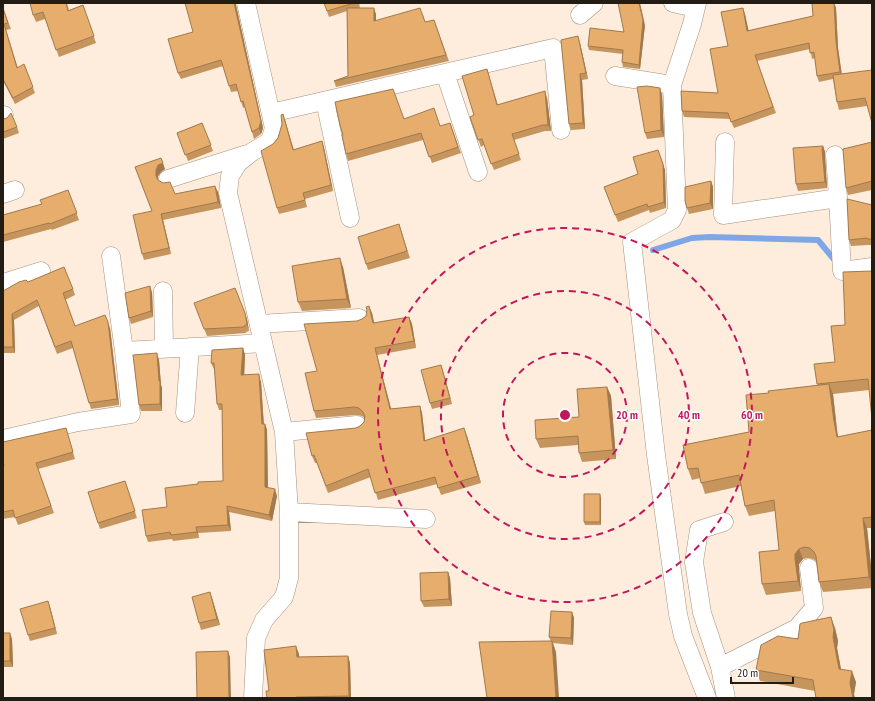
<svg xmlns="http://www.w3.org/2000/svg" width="875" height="701" font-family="'PT Sans Narrow',sans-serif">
<rect width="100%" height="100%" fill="#feeddc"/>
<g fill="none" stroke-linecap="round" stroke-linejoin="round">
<path stroke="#7fa7e8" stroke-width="6" d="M653,250L692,238L710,237L818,240L837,263"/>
<g stroke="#a4917d" stroke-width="19">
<path id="minor" d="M246,3L274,128L270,141L252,152L238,163L230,176L228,193L284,432L289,512V578L284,597L264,620L256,638L253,698
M673,3L695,8
M697,3L692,24L672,85L677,210L672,220L632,242L656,455L678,614L683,636L707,698
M580,15L594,3
M445,73L478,172
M615,76L672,85
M325,101L350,218
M271,113L553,48L561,130
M3,115H4
M725,142L723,215L838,198L842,271L872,267
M835,155L838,198
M168,179L247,154
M3,194L15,190
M111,256L124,351L263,343
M3,283L41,271
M163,291L164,348
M259,324L359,318
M185,413L190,347
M284,432L357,425
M3,439L78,422L131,414L124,351
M289,512L426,519
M720,667L702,613L694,562L699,530L724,522
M726,698L720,667L797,628L814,608L809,568"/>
</g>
<use href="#minor" stroke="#fff" stroke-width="18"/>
</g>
<path fill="#c6955e" d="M67,3L69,10L83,5L96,43L59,57L45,19L36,22L33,15Z
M324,3H359L360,8H358L376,14V21L423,15L425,22L434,20L449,61L336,87L334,81L348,76L347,11L329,17Z
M812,3H834L836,8L838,48L842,74L872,70L867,106L839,110L837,102L833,79L819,82L817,76L815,58L812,59L810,49L757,61L776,113L734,128L730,119L684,117L682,111L718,93L728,46L745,14L748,31L813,16Z
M236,5L263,128L261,134L254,139L245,107L243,108L238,91L231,92L223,66L181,79L178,73L193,32Z
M3,8L11,29L6,30L18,68L24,64L35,93L15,104L3,81Z
M645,25L640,69L623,67L622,62L623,54L589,50L588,46Z
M580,43L588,79L582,80L585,129L571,130L569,124Z
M487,69L498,105L547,98L551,131H545L514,140L521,160L494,170L484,145L481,147L470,117L474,115Z
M662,94L664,137L647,139L645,133Z
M283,114L294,150L322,141L324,148L333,191L305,199L307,207L279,214L277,208L273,144L278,138L282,124Z
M3,119L17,127L19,133L3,139Z
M404,119L440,126L450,123L461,153L432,163L423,140L348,161L346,154Z
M202,123L213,151L188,161L177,133Z
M872,142V190L848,195L846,188Z
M823,146L825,152V156L827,188L798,191L796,184Z
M658,150L665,170L666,208L650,213L649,210L618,222L604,187L638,174Z
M135,167L165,169L161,172L158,176V180L175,194L218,192L221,208L163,220L171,254L144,260L142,254L152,211Z
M711,181L713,187V209L689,214L687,208Z
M68,190L79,220L52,230L51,229L3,242V215L42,204Z
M872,205V245H868L851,246L849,240Z
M399,224L410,258L368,270L366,264Z
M343,267L351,308L302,311L298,302Z
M872,271L869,390L833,394L838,437L872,430V528H867L872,576V588L823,592L819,582L816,561L813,559L808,558L803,559L799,564V569L801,591L766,595L762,584L779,550L775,511L749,516L745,506L741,486L705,494L700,478L692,480L688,469L749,432L769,393L817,385L835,362L845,325Z
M28,282L73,289L75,295L65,300L75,326L110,328L119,405L91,409L73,348L57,354L39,306L14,320L15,353H3V291Z
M152,292L153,317L131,324L129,318Z
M194,303L247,319L249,331L246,332V333L207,336Z
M372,313L374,323L409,317L412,324L416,348L377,355L391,409L420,406L422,413L425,440L467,436L481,483L441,495L437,484L378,500L371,477L328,493L317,463H315L312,456L356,428L360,426L364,422V418L362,416L356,415L316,418L314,411L317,371L362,319Z
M243,348L245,355L244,375L261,382L264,424H265L267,430L268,488L277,496L272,521L229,512L231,531L198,533L199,538L173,541L172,539L148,542L146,536L167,507L198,484L223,481L222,410H219L217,404L215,369H214L211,363Z
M159,360L161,385L162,388V411H141L139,405Z
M441,365L452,404L432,409L430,403Z
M607,387L611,396L616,459L582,462L579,453L578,445L540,448L536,439L579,417Z
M66,428L75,459L38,469L54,513L18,525L15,517L3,519V467L4,466Z
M125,481L137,518L100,529L98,523Z
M601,498V525H585L584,522Z
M448,572L450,578L452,606L424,607L421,601Z
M212,598L220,625L201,630L199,623Z
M50,607L57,634L30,641L28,635Z
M572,612L574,618L573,645L553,643L556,652L549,637Z
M835,628L838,641L837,648L841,669L856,682L854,694L815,691L760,681L756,670L798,639Z
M3,633L12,639L13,667H3Z
M299,654V657L348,656L350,663L351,698H267L269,691Z"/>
<path fill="#a1794c" d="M234,3H236V5L263,128L261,134L259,128Z
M639,3H640L645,25L640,69L639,65Z
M834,3L836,8L838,48L842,78L840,72L836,42Z
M374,8L376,14V28L374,21Z
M743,8L745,14L750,37L747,31Z
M578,36L580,43L588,79L586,73Z
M580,74L582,80L585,129L583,123Z
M660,88L662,94L664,137L661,130Z
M545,91L547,98L551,131L548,125Z
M283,114L285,120L295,156L293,150Z
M322,141L324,148L333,191L331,185Z
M823,146L825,152V156L827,188L825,182L822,149Z
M658,150L665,170L666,208L664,202Z
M163,163L165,169L161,172L158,176V183L156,176V170L158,165Z
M711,181L713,187V209L710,203Z
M215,186L218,192L221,208L218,202Z
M161,214L163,220L171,254L169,248Z
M340,258L343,267L351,308L347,299Z
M150,286L152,292L153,317L151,311Z
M369,306L372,313L376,331L373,323Z
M245,313L247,319L249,331L247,324Z
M12,314L14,320L15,353L13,347Z
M409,317L412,324L416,348L414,341Z
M108,322L110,328L119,405L117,399Z
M243,348L245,355L244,381L241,375Z
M375,348L377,355L393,416L390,409Z
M157,353L159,360L161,385L162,388V411L160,404Z
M441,365L443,371L452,404L450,398Z
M259,374L261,382L264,430L262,424Z
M829,384L833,394L837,432L841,448L837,437L834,421Z
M607,387L611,396L616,459L613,450Z
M420,406L422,413L426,448L424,441Z
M265,424L267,430L268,494L265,487Z
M464,428L467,436L481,483L478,476Z
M275,489L277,496L272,521L269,515Z
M600,494L601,498V525L600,522Z
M227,506L229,512L231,531L228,525Z
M863,518L867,528L872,576V584L869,577Z
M196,527L198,533L199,538L197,532Z
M799,549L803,559L799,564V569L801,591L798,581L795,559V554Z
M448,572L450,578L452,606L449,599Z
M210,592L212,598L220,625L217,619Z
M48,601L50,607L57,634L55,628Z
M572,612L574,618L573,645L571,638Z
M831,617L835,628L838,641L837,648L843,680L839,669L833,637Z
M10,633L12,639L13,667L10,661Z
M552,641L556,652L559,698H556Z
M296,646L299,654L300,665L297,657Z
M228,651L230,657L231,698H229Z
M348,656L350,663L351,698H350L349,696Z
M852,671L856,682L854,694L855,698H853L850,683Z"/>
<path fill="#e6ad6d" stroke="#a1794c" d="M30,3H66L68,11L83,5L94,36L56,50L43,12L33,15Z
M185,3H234L261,121L259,128L252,132L243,101L241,102L236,84L229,86L221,60L178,73L168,39L193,32Z
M324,3H354L327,11Z
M618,3H639L643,20L639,65L622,62L623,50L588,46L590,28L624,32Z
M812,3H834L836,42L840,72L817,76L814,52L810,53L809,43L755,55L773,107L731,122L728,113L682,111L681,91L718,93L710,49L728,46L721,12L743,8L747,31L813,16Z
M3,8L8,23L4,24L17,68L24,64L33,87L13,98L3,79Z
M347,8H374V21L420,8L425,22L434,20L446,55L334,81L348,76Z
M578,36L586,73L580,74L583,123L569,124L561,40Z
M487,69L497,105L545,91L548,125H543L512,134L519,154L491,164L482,139L478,140L470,117L474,115L462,76Z
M872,70V123L865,98L837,102L833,75Z
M647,86L660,88L661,130L645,133L637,87Z
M393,89L404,119L434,108L440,126L450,123L458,147L429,157L421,133L346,154L342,135H343L340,125L335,102Z
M11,113L17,127L3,132V119L7,118Z
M283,114L293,150L322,141L331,185L303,193L305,200L277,208L261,151L273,144L278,138L282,124L281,115Z
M202,123L211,145L185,155L177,133Z
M872,142V181L846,188L843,149Z
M823,146L822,149L825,182L796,184L793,148Z
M658,150L663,164L664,202L648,207L647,204L615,215L604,187L638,174L633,157Z
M161,158L163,163L158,165L156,170V176L158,180L163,183L170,182L175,194L215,186L218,202L161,214L169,248L142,254L133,215L152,211L135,167Z
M711,181L710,203L687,208L685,201V187Z
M68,190L77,213L50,224L49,223L3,235V215L42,204L40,200Z
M847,199L872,205V240L866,238L849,240Z
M399,224L407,251L366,264L358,237Z
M340,258L347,299L298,302L292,266Z
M64,267L73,289L63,293L75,326L105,315L108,322L117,399L89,403L71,341L55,347L37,300L12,314L13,347H3V291L19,282L26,280L28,282Z
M872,271V419L868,379L817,384L814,364L835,362L831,326L845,325L843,272Z
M150,286L151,311L129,318L125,293Z
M235,288L245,313L247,324L244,326V327L204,329L194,303Z
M369,306L373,323L409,317L414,341L375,348L390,409L420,406L424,441L464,428L478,476L438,488L435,477L375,493L368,469L326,486L314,455L312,456L306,433L356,428L360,426L364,422L365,416L363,412L359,408L354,407L314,411L305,373L317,371L304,324L357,321L362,319L366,316L367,310L366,307Z
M243,348L241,375L259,374V375L262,424H265V487L275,489L269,515L227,506L228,525L196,527L197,532L171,535L170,532L146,536L142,510L167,507L165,488L198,484V482L223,481L222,404H217L214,363H211L212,350Z
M157,353L159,381H160V404L139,405L133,355Z
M441,365L450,398L430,403L421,370Z
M829,384L834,421L837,437L872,430V517L863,518L869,577L819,582L816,556L814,552L810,548L804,547L799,549L795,554V559L798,581L762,584L759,552L779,550L774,500L745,506L739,475L701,483L698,468L688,469L683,445L749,432L746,395L769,393L768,391Z
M607,387L613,450L579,453L578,436L536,439L535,420L579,417L577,389Z
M66,428L73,452L36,463L51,506L15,518L13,510L3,512V467L4,466L3,461V442Z
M125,481L135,511L98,523L88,492Z
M584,494H600V522H584Z
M448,572L449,599L421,601L420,573Z
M210,592L217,619L199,623L192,597Z
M48,601L55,628L28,635L20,609Z
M551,611L572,612L571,638L549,637Z
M831,617L834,630L833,637L839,669L852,671L850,683L853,698H816L813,680L756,670L761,645L778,636L798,639L800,624L802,623Z
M3,633H10V661H3Z
M552,641L556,698H487L479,642Z
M296,646L297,657L348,656L349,696L296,697V698H267L266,691H269L264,650Z
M228,651L229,698H197L196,652Z"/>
<g fill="none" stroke="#c2185b" stroke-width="2" stroke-dasharray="7 5">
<circle cx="565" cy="415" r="62"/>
<circle cx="565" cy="415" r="124"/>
<circle cx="565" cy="415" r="187"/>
</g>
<circle cx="565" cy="415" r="6" fill="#c2185b" stroke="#fff" stroke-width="2"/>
<g font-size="12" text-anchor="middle" font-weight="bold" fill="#c2185b" stroke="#fff" stroke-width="3" stroke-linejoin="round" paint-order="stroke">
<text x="627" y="419">20 m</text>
<text x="689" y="419">40 m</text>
<text x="752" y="419">60 m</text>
</g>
<rect width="875" height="701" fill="none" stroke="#231c14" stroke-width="8"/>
<path d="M731 677v6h62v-6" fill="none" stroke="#231c14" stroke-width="2"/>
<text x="737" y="677" font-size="12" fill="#231c14" stroke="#ffffff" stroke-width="3" paint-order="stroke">20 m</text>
</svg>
